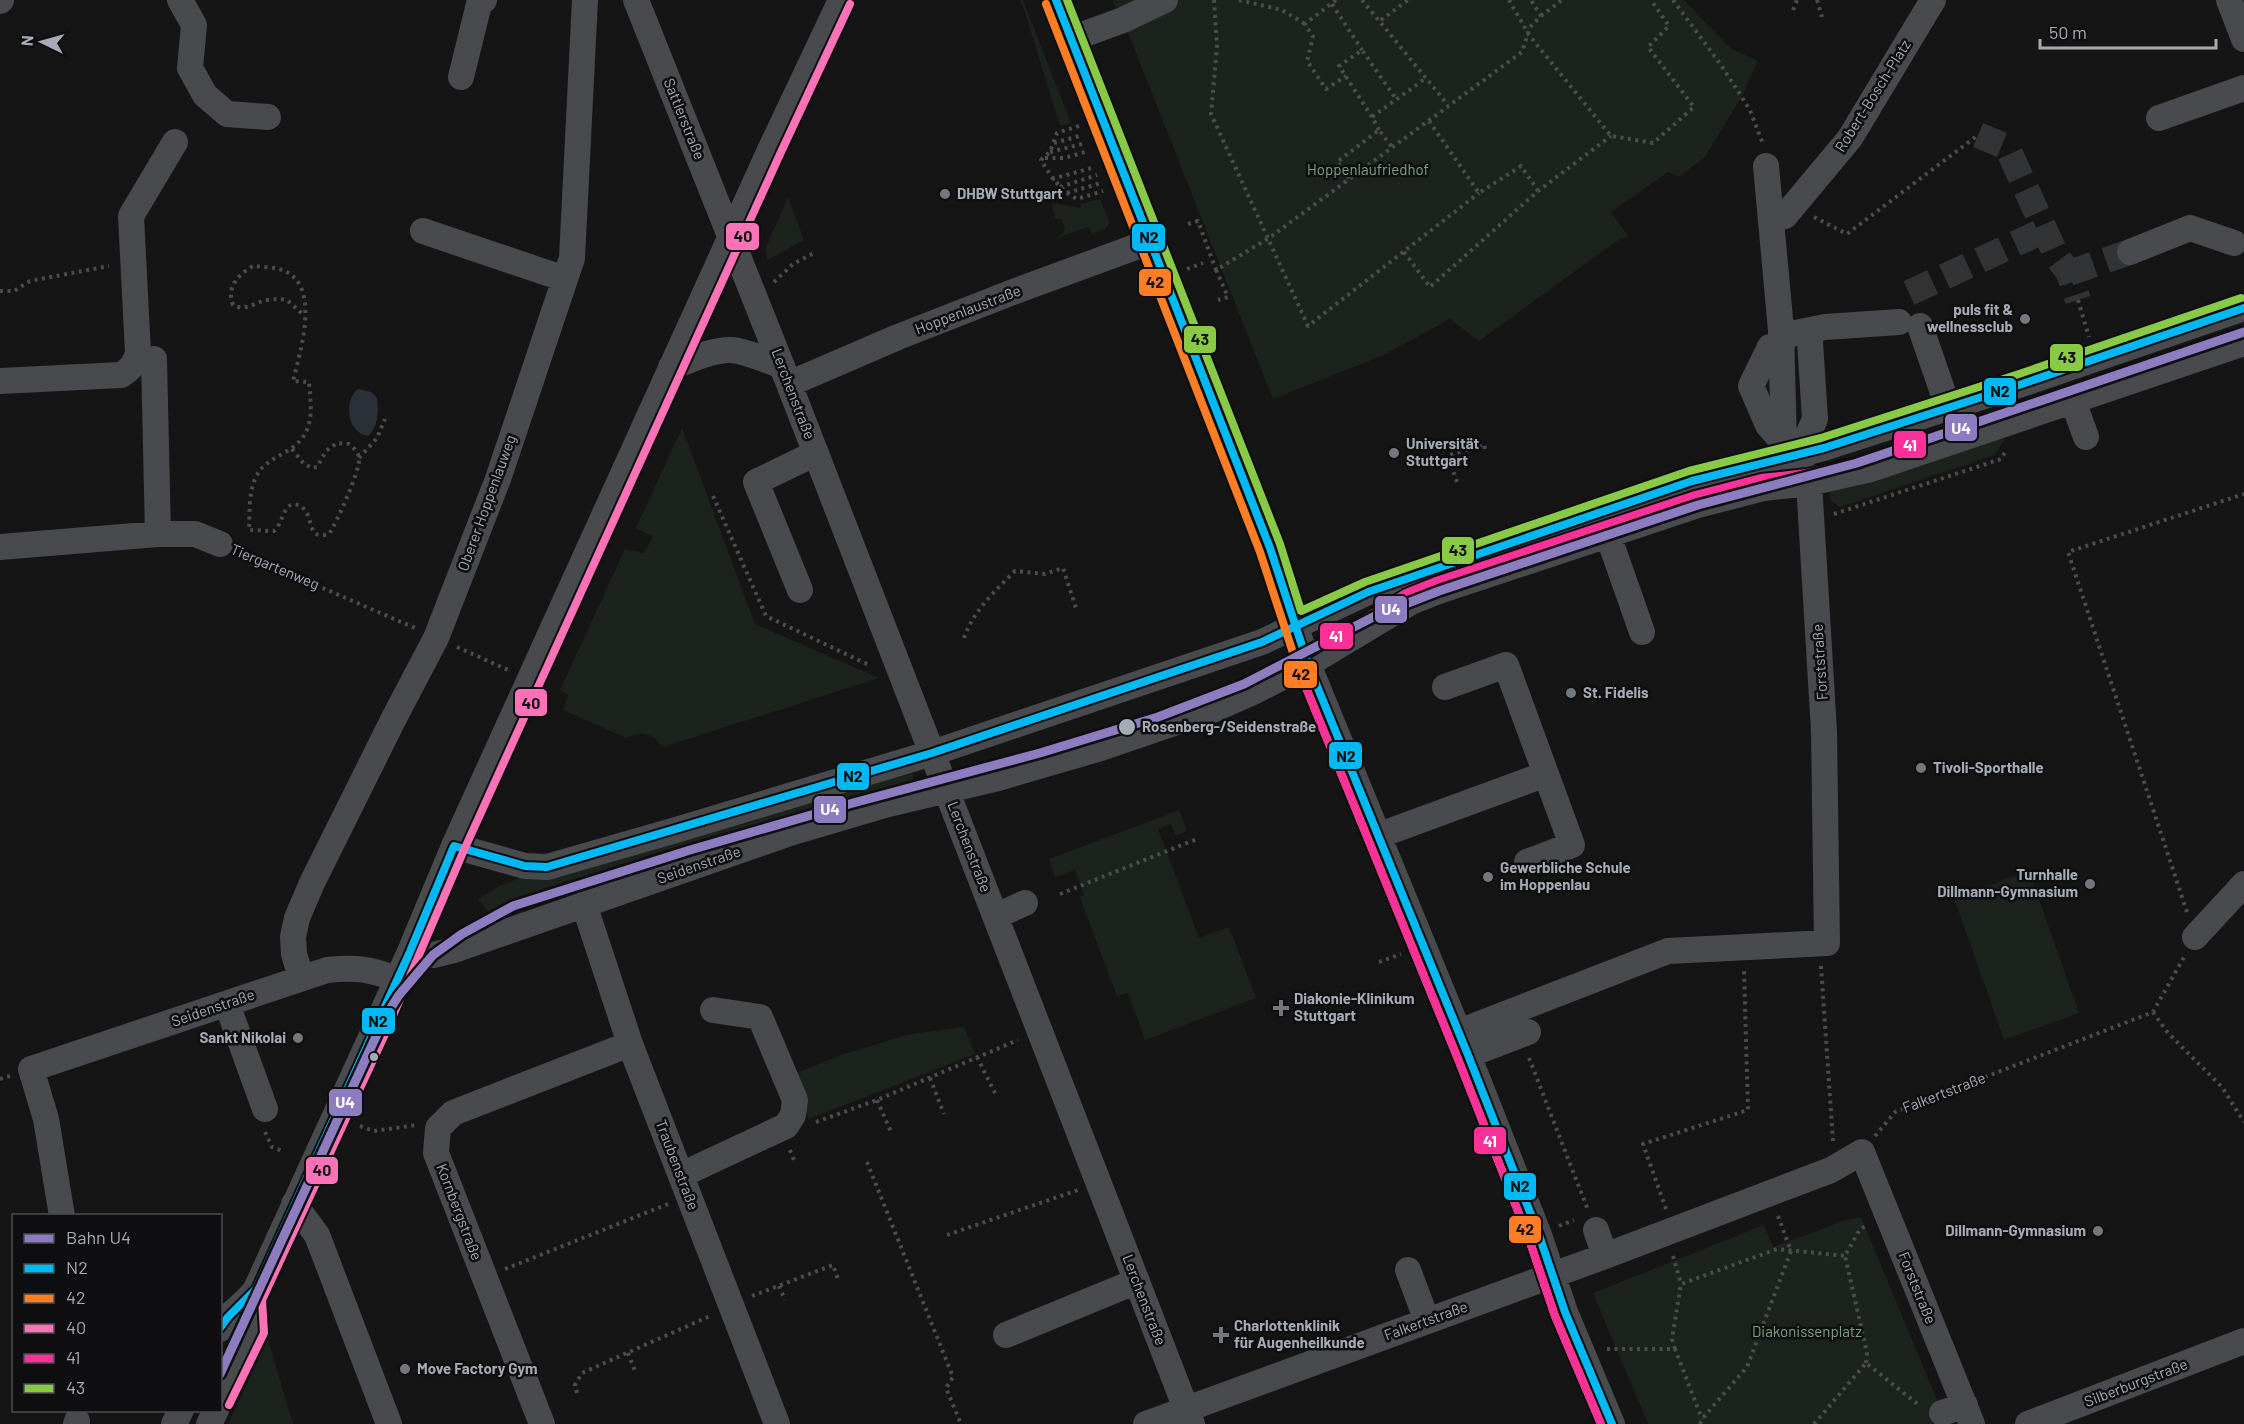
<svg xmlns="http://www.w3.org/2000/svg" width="2244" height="1424" font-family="Barlow,sans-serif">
<rect width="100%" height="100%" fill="#151515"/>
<path fill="#1c221c" d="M1019,0H1023L1071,123L1060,126L1023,6Z
M1112,0H1684L1730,48L1758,61L1742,96L1705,157L1679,177L1668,172L1611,212L1628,236L1623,240L1621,238L1479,341L1450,319L1384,355L1273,399L1123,20Z
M788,197L804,240L768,260L765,251L766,247Z
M1100,199L1110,223L1105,229L1092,234L1088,227L1055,239L1063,233L1065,228L1061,220L1055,218L1052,203L1081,208L1080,204Z
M682,428L755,624L879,678L663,747C652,733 642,730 626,738L563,710L568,695L560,690L625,549L644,553L653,537L636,528Z
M2011,428L1995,455L1840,507L1832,502L1829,495L1833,485Z
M910,763L916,787L706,847L494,919L478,899L499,886L535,872Z
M1179,810L1187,831L1176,836L1171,824L1158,829L1199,938L1229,927L1256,998L1145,1040L1128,993L1117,997L1080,897L1084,895L1075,870L1055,877L1049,859Z
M2029,871L2079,1013L2004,1040L1954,898Z
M964,1027L975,1054L809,1119L791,1075L844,1054L910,1034Z
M1861,1217L1947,1424H1648L1593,1293L1764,1225L1773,1247L1846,1220Z
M268,1339L293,1424H228Z"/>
<path fill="#293037" d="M358,389L371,392L377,398C379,411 378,427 368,436C347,433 343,401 358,389Z"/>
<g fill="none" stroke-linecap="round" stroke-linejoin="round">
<path stroke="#323335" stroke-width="26" stroke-dasharray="26 13" stroke-linecap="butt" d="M1978,135L2007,147L2057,257L2069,273L2078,300
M2069,273L2130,252
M1909,293L2045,230"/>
<path stroke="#4b4c50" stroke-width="4" stroke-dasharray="3 4.5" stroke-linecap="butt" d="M1214,0L1217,46L1211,114L1308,326L1479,193
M1239,0L1282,10L1305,24
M1336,0L1305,24L1313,37L1307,61L1326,89L1346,76
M1362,0L1448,105
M1509,0L1529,35L1611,136L1653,143L1694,107L1648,47L1669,26L1651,0
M1673,0L1721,65L1750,110L1763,144
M1817,0L1822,17
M1332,4L1362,50
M1793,10L1797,0
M1541,16L1562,0
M1381,20L1408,0
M1372,117L1339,66L1362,50L1396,99
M1429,121L1479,193L1521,166L1538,191
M1079,126L1057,133L1050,152L1041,160C1051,177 1060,190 1077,199L1103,191
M1379,130L1372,117L1426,78
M1054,143L1083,135
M1050,152L1086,143
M1045,158H1065L1088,151
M1349,178L1337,162L1379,130L1392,147
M1052,179L1095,167
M1060,187L1097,175
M1067,193L1101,183
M1814,217L1847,234L1978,135
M1188,224L1198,221L1216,270L1269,238L1522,52L1530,27L1541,16L1531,0
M1404,252L1430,287L1538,191L1611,136
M1187,269L1203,263
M1216,270L1228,297L1218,300
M774,282L793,264L814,253
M0,291H14L30,281L109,266
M2078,300L2089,337
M292,449L304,464L312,468L317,467L326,451L337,443L349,444C354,448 359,453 359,459C360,471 336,524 329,534C301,542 319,507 293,504C282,508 283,523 274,531L249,530C250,512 248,491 257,475C262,465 272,460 282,454C315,437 312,414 309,382L293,381C300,352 321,288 285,271C276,267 263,267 253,266C238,275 226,287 233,305C246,312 255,302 267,300C274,299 280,299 287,300L305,316
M359,458L377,438L385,419
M1457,482L1448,456L1484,444L1485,449
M713,496L766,616L871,666
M1834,514L2001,459L2007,449
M240,552L415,628
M964,638C974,610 994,592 1015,571L1045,574L1063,568L1076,608
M457,647L508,670
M1060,894L1197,839
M2187,912L2068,552L2244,494
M1379,962L1401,954
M1821,966L1833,1141
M2153,1012L2168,1033L2222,1087L2244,1122
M977,1057L996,1095
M1529,1058L1588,1210
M930,1078L944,1114
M0,1079L10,1076
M877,1100L892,1134
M816,1122L877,1100L1018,1040
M360,1126L374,1131L417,1125
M265,1132L272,1147L283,1151
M1875,1136L1895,1112L2153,1012L2184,957
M790,1150L794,1160
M867,1162L953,1377L946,1388L961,1424
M1666,1209L1643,1144L1748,1110L1744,970
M1559,1226L1574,1220
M947,1235L1078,1190
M1673,1256L1681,1284
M505,1269L668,1204
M779,1286L785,1300
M752,1296L833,1265L838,1279
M1607,1349H1675L1702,1419
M1675,1349L1672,1339L1681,1284L1777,1249L1845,1256
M628,1353L635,1371
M1866,1363L1867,1353L1845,1256L1860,1229L1868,1225
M577,1393L575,1385L582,1373L710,1316
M1700,1424L1702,1419L1747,1367L1791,1251L1778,1216
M1814,1424L1866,1363L1920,1406"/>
<path stroke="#494a4e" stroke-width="26" d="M180,0L194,25L190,68L205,95L227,114L268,117
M636,0L789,384L1192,1424
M1056,0L1270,548L1308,664L1468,1055L1539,1235L1565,1312L1612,1424
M2229,0L2244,39
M0,1L1,0
M1071,39L1123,20L1165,0
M461,77L479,4L484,0
M2159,118L2244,88
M1785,216L1850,138L1933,0
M423,231L565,279
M2130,252L2190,228L2234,243
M1920,326L1948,407
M1786,335L1825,327L1899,322
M1782,346L1770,347L1751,386L1768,425L1784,443
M154,359L158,534
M671,367C690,361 712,349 732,350C749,352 766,360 782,366
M0,381L121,375C131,369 135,364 138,353L131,216L175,142
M789,384L898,337L1013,292L1149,242
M2073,401L2086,437
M1795,456L1807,437L1815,419L1810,342
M1608,535L1642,632
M0,547L158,534H195L220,544
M800,590L756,482L816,453
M1380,835L1546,774L1506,665L1445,687
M454,846L525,866L547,867L676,830L932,753L1262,642L1368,592L1692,481L1824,448L2022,384L2244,308
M1527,862L1572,845L1546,774
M584,904L630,1044L777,1424
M996,916L1025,903
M2195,937L2244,884
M409,954L433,955L454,950L793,832L888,804L998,778L1101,748L1212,710L1255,691L1308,664L1411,602L1439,591L1698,505L1764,488L1809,483L1871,469L2244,343
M301,977L294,954L293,937L297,918L312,883L393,720L436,638L498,479L572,258L585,0
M227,1004L265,1109
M1459,1032L1668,951L1827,943L1824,731L1809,483L1795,456L1784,443L1781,330L1766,166
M1468,1055L1528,1032
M681,1175L786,1126L793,1115L795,1100L760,1017L713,1010
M294,1204L317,1235L389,1424
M62,1216L46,1119L31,1069L327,970C357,967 370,969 397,979
M1596,1230L1605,1256
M1408,1270L1427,1321
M220,1329C230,1310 246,1305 256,1289L409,954L454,846L771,148L841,0
M1006,1335L1137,1281
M220,1400L254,1330L251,1298
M1942,1413L1965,1405
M76,1424L77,1421
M174,1424L181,1410
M209,1424L216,1410
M542,1424L436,1153L438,1128L453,1113L630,1044
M1146,1424L1605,1256L1831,1170L1862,1152L1972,1424
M2028,1424L2244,1341"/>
<g stroke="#0f0f11" stroke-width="12">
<path id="bus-1" d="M1056,0L1270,548L1308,664L1468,1055L1539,1235L1565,1312L1612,1424
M220,1328L228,1317L256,1289L409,954L454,846L525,866L547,867L932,753L1262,642L1368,592L1692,481L1824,448L2022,384L2244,308"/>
</g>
<g stroke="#0f0f11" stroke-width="12">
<path id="bus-2" d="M1046,4L1260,552L1298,668L1458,1059L1529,1239L1555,1316L1601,1424"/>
</g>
<g stroke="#0f0f11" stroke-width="12">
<path id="bus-3" d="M229,1405L264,1333L262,1300L386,1032L464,850L781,152L850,4"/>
</g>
<g stroke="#0f0f11" stroke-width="12">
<path id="bus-4" d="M1601,1424L1555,1316L1529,1239L1458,1059L1298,668L1299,659L1406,593L1436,581L1695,495L1761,478L1807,473L1868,459L2241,333"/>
</g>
<g stroke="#0f0f11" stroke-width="12">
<path id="bus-5" d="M1067,0L1280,544L1301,611L1365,582L1689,471L1821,438L2019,374L2241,298"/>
</g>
<use href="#bus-1" stroke="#00b9f2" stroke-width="8"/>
<use href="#bus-2" stroke="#ff7d24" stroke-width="8"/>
<use href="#bus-3" stroke="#fc72b6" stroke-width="8"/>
<use href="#bus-4" stroke="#fb3199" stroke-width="8"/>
<use href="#bus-5" stroke="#88c946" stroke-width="8"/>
<g stroke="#0f0f11" stroke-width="14">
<path id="rail-1" d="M220,1374L385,1017L399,995L433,955L462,934L513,906L690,850L853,803L1040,753L1158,717L1244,684L1377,615L1439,591L1698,505L1857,463L2244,332"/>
</g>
<use href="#rail-1" stroke="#8d7cbf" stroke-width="9"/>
</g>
<g fill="#73777e" stroke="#0f0f11" stroke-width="2">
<circle cx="945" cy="194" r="6"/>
<circle cx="2025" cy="319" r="6"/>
<circle cx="1394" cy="453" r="6"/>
<circle cx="1571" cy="693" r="6"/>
<circle cx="1921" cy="768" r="6"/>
<circle cx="1488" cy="877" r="6"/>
<circle cx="2090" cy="884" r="6"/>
<path d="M1278 999h6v6h6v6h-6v6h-6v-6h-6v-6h6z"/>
<circle cx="298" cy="1038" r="6"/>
<circle cx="2098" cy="1231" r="6"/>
<path d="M1218 1326h6v6h6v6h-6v6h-6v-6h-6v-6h6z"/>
<circle cx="405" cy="1369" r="6"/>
</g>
<g fill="#a6acb6" stroke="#0f0f11" stroke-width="2">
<circle cx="1127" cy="727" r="9"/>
<circle cx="374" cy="1057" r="5"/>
</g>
<g text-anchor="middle" stroke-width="5" stroke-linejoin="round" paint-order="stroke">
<g font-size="15" fill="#a6acb6" stroke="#0f0f11">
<text transform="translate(1873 96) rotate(-58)" y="5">Robert-Bosch-Platz</text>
<text transform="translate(684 119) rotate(68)" y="5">Sattlerstraße</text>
<text transform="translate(968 310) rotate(-21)" y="5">Hoppenlaustraße</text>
<text transform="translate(793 394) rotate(69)" y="5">Lerchenstraße</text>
<text transform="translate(487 503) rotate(-70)" y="5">Oberer Hoppenlauweg</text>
<text transform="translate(275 567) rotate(23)" y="5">Tiergartenweg</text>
<text transform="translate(1820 662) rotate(-94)" y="5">Forststraße</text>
<text transform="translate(969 847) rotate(69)" y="5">Lerchenstraße</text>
<text transform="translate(699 865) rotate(-19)" y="5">Seidenstraße</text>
<text transform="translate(213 1008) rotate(-19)" y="5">Seidenstraße</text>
<text transform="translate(1944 1093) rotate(-21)" y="5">Falkertstraße</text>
<text transform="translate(677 1165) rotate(69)" y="5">Traubenstraße</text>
<text transform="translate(459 1212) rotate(69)" y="5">Kornbergstraße</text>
<text transform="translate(1917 1288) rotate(68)" y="5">Forststraße</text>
<text transform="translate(1144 1300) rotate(69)" y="5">Lerchenstraße</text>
<text transform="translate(1426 1321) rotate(-20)" y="5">Falkertstraße</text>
<text transform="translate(2136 1383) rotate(-21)" y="5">Silberburgstraße</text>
</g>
<g font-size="15" fill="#7da17f" stroke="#0f0f11">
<text x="1368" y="175">Hoppenlaufriedhof</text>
<text x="1807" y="1337">Diakonissenplatz</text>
</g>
<g font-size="15" font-weight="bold" fill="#a6acb6" stroke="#0f0f11" text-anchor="start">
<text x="957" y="199">DHBW Stuttgart</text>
<text x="2013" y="315" text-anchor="end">puls fit &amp;<tspan x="2013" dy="17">wellnessclub</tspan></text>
<text x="1406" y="449">Universität<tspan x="1406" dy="17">Stuttgart</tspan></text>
<text x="1583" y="698">St. Fidelis</text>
<text x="1933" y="773">Tivoli-Sporthalle</text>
<text x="1500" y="873">Gewerbliche Schule<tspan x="1500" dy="17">im Hoppenlau</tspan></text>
<text x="2078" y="880" text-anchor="end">Turnhalle<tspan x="2078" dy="17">Dillmann-Gymnasium</tspan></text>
<text x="1294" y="1004">Diakonie-Klinikum<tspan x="1294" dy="17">Stuttgart</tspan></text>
<text x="286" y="1043" text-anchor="end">Sankt Nikolai</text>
<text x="2086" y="1236" text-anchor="end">Dillmann-Gymnasium</text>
<text x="1234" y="1331">Charlottenklinik<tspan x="1234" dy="17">für Augenheilkunde</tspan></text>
<text x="417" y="1374">Move Factory Gym</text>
</g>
<g font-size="15" font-weight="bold" fill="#a6acb6" stroke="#0f0f11" text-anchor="start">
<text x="1142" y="732">Rosenberg-/Seidenstraße</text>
</g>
</g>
<g stroke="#0f0f11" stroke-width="2">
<rect x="725" y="222" width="35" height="29" rx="6" fill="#fc72b6"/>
<rect x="1131" y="223" width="35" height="29" rx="6" fill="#00b9f2"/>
<rect x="1138" y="268" width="34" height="29" rx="6" fill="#ff7d24"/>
<rect x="1183" y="325" width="34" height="29" rx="6" fill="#88c946"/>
<rect x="2049" y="343" width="35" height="29" rx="6" fill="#88c946"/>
<rect x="1983" y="377" width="34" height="29" rx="6" fill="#00b9f2"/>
<rect x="1944" y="413" width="34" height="29" rx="6" fill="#8d7cbf"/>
<rect x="1893" y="430" width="34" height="29" rx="6" fill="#fb3199"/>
<rect x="1441" y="536" width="34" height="29" rx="6" fill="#88c946"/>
<rect x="1374" y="595" width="34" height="29" rx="6" fill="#8d7cbf"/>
<rect x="1319" y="622" width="35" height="28" rx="6" fill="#fb3199"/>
<rect x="1283" y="660" width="35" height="29" rx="6" fill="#ff7d24"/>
<rect x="514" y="688" width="34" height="29" rx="6" fill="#fc72b6"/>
<rect x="1328" y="741" width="35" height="29" rx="6" fill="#00b9f2"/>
<rect x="836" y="762" width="34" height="29" rx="6" fill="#00b9f2"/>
<rect x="813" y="795" width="34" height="29" rx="6" fill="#8d7cbf"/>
<rect x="361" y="1007" width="35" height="28" rx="6" fill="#00b9f2"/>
<rect x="328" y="1088" width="35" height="29" rx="6" fill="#8d7cbf"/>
<rect x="1473" y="1126" width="34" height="29" rx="6" fill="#fb3199"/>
<rect x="305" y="1156" width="34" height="29" rx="6" fill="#fc72b6"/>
<rect x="1503" y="1172" width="34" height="29" rx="6" fill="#00b9f2"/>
<rect x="1508" y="1215" width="34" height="29" rx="6" fill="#ff7d24"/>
</g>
<g font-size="16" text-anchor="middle" font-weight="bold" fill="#fff">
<text x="1961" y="434">U4</text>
<text x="1910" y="451">41</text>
<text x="1391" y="615">U4</text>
<text x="1336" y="642">41</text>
<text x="830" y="815">U4</text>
<text x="345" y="1108">U4</text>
<text x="1490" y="1147">41</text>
</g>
<g font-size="16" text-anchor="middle" font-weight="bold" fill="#111">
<text x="743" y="242">40</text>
<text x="1149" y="243">N2</text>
<text x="1155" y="288">42</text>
<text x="1200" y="345">43</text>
<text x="2067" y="363">43</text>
<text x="2000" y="397">N2</text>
<text x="1458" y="556">43</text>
<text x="1301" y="680">42</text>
<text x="531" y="709">40</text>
<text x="1346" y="762">N2</text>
<text x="853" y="782">N2</text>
<text x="378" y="1027">N2</text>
<text x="322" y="1176">40</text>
<text x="1520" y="1192">N2</text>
<text x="1525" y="1235">42</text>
</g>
<rect x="12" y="1214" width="210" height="198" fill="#0f0f11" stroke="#4b4e53" stroke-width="1.5"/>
<rect x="24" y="1234" width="30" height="9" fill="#8d7cbf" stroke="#4b4e53" stroke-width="1.5"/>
<text x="66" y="1244" font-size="18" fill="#a6acb6">Bahn U4</text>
<rect x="24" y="1264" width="30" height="9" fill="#00b9f2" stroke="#4b4e53" stroke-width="1.5"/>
<text x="66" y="1274" font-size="18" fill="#a6acb6">N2</text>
<rect x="24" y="1294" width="30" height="9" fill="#ff7d24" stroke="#4b4e53" stroke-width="1.5"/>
<text x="66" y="1304" font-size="18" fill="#a6acb6">42</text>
<rect x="24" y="1324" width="30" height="9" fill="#fc72b6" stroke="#4b4e53" stroke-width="1.5"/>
<text x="66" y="1334" font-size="18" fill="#a6acb6">40</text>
<rect x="24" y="1354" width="30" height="9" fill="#fb3199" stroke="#4b4e53" stroke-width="1.5"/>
<text x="66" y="1364" font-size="18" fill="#a6acb6">41</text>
<rect x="24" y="1384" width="30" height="9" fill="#88c946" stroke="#4b4e53" stroke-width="1.5"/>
<text x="66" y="1394" font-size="18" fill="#a6acb6">43</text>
<g transform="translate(42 42) rotate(275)" stroke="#0f0f11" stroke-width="4.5" paint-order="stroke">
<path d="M0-4.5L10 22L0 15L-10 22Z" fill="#a6acb6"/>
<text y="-9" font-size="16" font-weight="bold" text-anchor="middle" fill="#a6acb6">N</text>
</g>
<path d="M2040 39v9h176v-9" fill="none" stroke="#a6acb6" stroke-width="3"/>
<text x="2049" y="39" font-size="18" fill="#a6acb6" stroke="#0f0f11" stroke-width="4.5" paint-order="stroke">50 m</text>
</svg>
